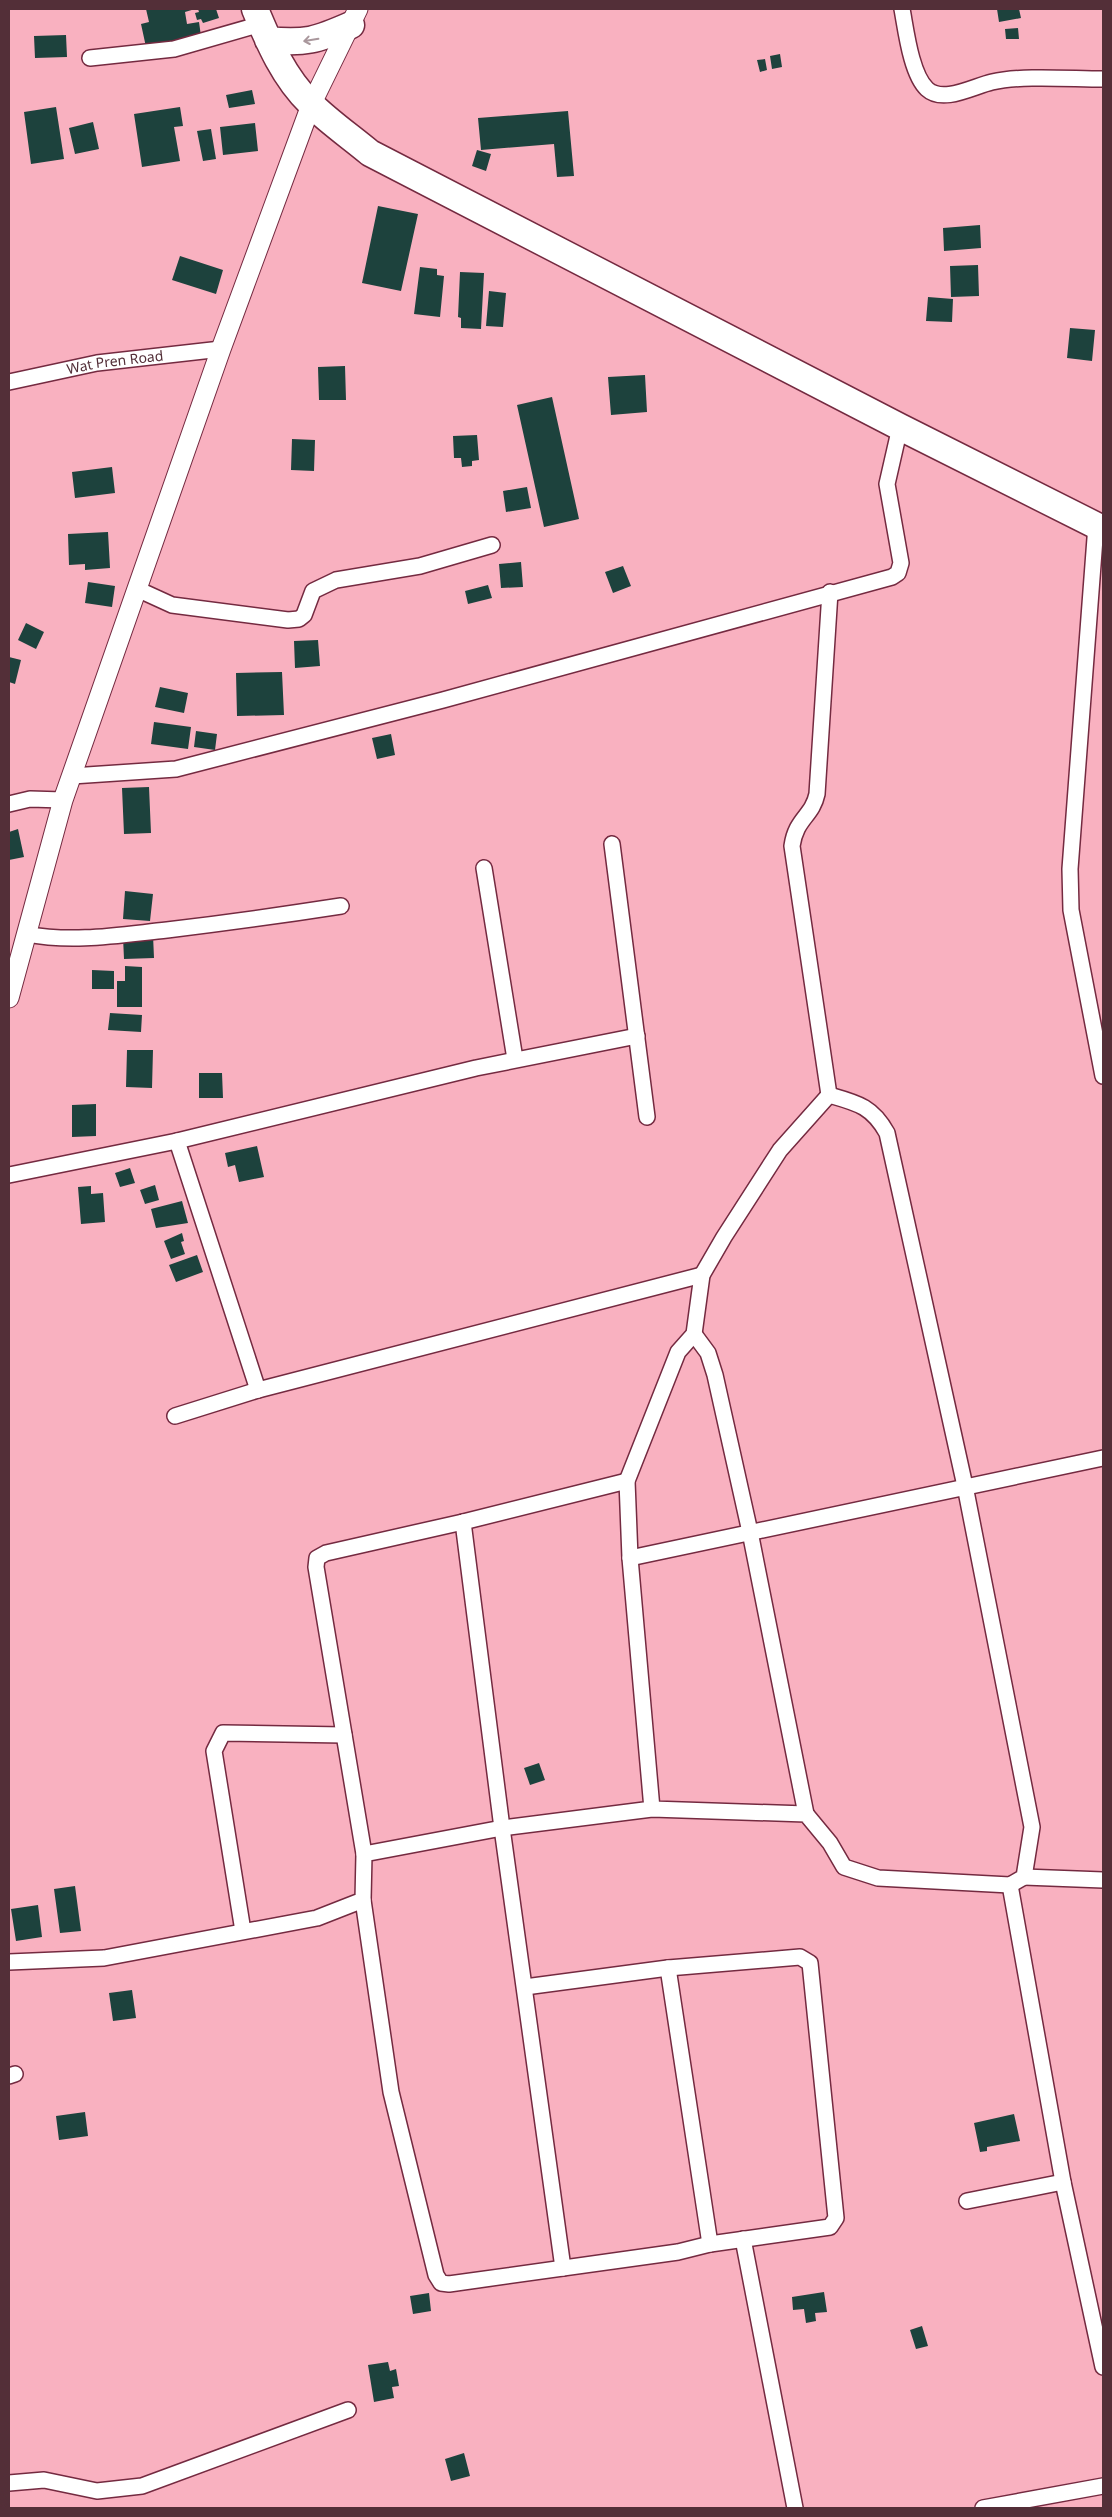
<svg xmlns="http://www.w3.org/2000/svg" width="1112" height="2517" font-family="'Noto Sans',sans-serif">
<rect width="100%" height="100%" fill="#f9b1c0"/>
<path fill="#1d423d" d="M146,9H195L185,12L187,24L199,22L201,36L146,47L141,24L149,22Z
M198,9H216L219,18L203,23L201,19L197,20L195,13L199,12Z
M997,9H1019L1021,18L999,22Z
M1018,28L1019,39H1006L1005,29Z
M66,35L67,57L35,58L34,36Z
M780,54L782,67L772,69L770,56Z
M765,59L767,70L760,72L757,60Z
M252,90L255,104L229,108L226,95Z
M56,107L64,159L31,164L24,112Z
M180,107L183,126L174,127L180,161L142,167L134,114Z
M568,111L574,176L557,177L554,144L481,150L478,118Z
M93,122L99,149L75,154L69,128Z
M255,123L258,151L223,155L220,127Z
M211,129L216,159L203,161L197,131Z
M477,150L491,154L486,171L472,166Z
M378,206L418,214L401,291L362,283Z
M980,225L981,248L944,251L943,228Z
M180,256L223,270L216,294L172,280Z
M978,265L979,296L951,297L950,266Z
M420,267L437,269V275L444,276L440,317L414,314Z
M460,272L484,273L481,329L461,328V318L458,317Z
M489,291L506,293L503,327L486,326Z
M928,297L953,299L952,322L926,321Z
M1070,328L1095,330L1092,361L1067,358Z
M345,366L346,400H319L318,367Z
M645,375L647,412L611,415L608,377Z
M552,397L579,519L544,527L517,405Z
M477,435L479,460L472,461V466L462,467L461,458H454L453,436Z
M292,439L315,440L314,471L291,470Z
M112,467L115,493L75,498L72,472Z
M527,487L531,508L506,512L503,491Z
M108,532L110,568L85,570V564L69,565L68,534Z
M521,562L523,587L501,588L499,564Z
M623,566L631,586L613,593L605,572Z
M88,582L115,586L112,607L85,603Z
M488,585L492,598L468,604L465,591Z
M26,623L44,632L36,649L18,640Z
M318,640L320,666L295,668L294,641Z
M9,657L21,660L15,684L9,682Z
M282,672L284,715L237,716L236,673Z
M160,687L188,693L184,713L155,707Z
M154,722L191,727L188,749L151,744Z
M196,731L217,734L215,750L194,747Z
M391,734L395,755L377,759L372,738Z
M149,787L151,833L124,834L122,788Z
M18,829L24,857L9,860V832Z
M125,891L153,894L150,921L123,919Z
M153,935L154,958L124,959L123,937Z
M125,966L142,967V1007H117V981H125Z
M92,970L114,971V989H92Z
M110,1013L142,1015L141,1032L108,1030Z
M127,1050H153L152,1088L126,1087Z
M199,1073H222L223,1098H199Z
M96,1104V1136L72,1137V1105Z
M257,1146L264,1177L239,1182L235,1165L228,1167L225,1153Z
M130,1168L135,1183L120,1187L115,1173Z
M155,1185L159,1200L145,1204L140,1190Z
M91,1186V1194L103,1193L105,1222L81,1224L78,1187Z
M182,1201L188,1223L156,1228L151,1209Z
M182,1233L184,1241L181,1242L185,1254L171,1259L164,1241Z
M197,1255L203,1272L176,1282L169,1265Z
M539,1763L545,1780L530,1785L524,1768Z
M75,1886L81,1931L60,1933L54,1889Z
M38,1905L42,1937L16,1941L11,1909Z
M132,1990L136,2018L113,2021L109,1993Z
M85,2112L88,2136L59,2140L56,2116Z
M1014,2114L1020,2141L987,2147V2151L980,2152L974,2123Z
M824,2292L827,2312L815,2313L816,2321L806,2323L804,2309L793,2310L792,2297Z
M429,2293L431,2311L413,2314L410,2296Z
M922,2326L928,2346L916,2349L910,2330Z
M388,2362L390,2371L396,2369L399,2386L392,2387L394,2398L374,2402L368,2365Z
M464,2453L470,2476L451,2481L445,2459Z"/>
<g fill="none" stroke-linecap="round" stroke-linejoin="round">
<g stroke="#742a40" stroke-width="18">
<g id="minor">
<path d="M902,9C906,30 911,74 927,89C943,104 974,86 992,82C1024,75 1070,79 1103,79"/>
<path d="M90,58L174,49L261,24"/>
<path id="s1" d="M9,382L97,363L221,349"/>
<path d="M1096,525L1070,869L1071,910L1103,1076"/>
<path d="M137,589L172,605L288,620L299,619L304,615L313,591L336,580L420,566L492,545"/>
<path d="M72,776L176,769L443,700L892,577L898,573L901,563L887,484L900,427"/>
<path d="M9,804L30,799L63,800"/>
<path d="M612,844L647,1117"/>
<path d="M484,868L515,1059"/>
<path d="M26,934C74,943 119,935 167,930C225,923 283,915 341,906"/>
<path d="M829,1095L792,846C796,818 812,817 817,794L830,592"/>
<path d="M177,1141L258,1390"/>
<path d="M9,1175L177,1141L476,1068L637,1036"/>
<path d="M694,1334L708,1353L715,1375L750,1532L806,1814"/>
<path d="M175,1416L258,1390L702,1275"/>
<path d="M463,1522L502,1828L563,2268"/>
<path d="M630,1558L1103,1458"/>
<path d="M364,1854L316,1567L317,1558L326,1553L463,1522L627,1481"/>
<path d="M1024,1877L1103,1880"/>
<path d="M1010,1885L1063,2182L1103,2367"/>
<path d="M363,1900L391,2092L436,2275L441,2283L449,2284L678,2252L710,2244L830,2227L836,2218L810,1963L800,1957L668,1968L525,1987"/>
<path d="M243,1931L214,1751L223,1733L344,1735"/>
<path d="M9,1962L104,1958L317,1918L363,1900L364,1854L502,1828L652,1809L806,1814L830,1843L844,1867L878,1878L1010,1885L1024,1877L1032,1827L965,1486L887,1133C872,1106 857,1103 829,1095L780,1150L724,1237L702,1275L694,1334L678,1352L627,1481L630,1558L652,1809"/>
<path d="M668,1968L710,2244"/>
<path d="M9,2076L15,2074"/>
<path d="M967,2201L1063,2182"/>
<path d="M743,2239L795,2508"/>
<path d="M9,2483L44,2480L97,2491L142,2486L348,2410"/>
<path d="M983,2508L1103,2486"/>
</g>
</g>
<g stroke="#742a40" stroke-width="21">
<path id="tertiary" d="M9,998L63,800L221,349L311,105L358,9"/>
</g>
<g stroke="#742a40" stroke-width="29">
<path id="trunk" d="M255,9C269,43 284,78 311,104C329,122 351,137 370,153L900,427L1103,529
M268,40C305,44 317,40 351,25"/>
</g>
<use href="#minor" stroke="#fff" stroke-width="15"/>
<use href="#tertiary" stroke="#fff" stroke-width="19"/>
<use href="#trunk" stroke="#fff" stroke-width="26"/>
</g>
<defs><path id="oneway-shaft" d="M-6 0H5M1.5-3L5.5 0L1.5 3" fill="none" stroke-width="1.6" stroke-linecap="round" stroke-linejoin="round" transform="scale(1.25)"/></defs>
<use stroke="#a9979c" href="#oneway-shaft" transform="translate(311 40) rotate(171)"/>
<g text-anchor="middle" stroke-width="5" stroke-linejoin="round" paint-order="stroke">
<g font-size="14" fill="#532f38" stroke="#fbc4cf">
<text dy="5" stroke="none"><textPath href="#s1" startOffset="108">Wat Pren Road</textPath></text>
</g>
</g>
<rect width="1112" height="2517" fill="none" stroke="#532f38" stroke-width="20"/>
</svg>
